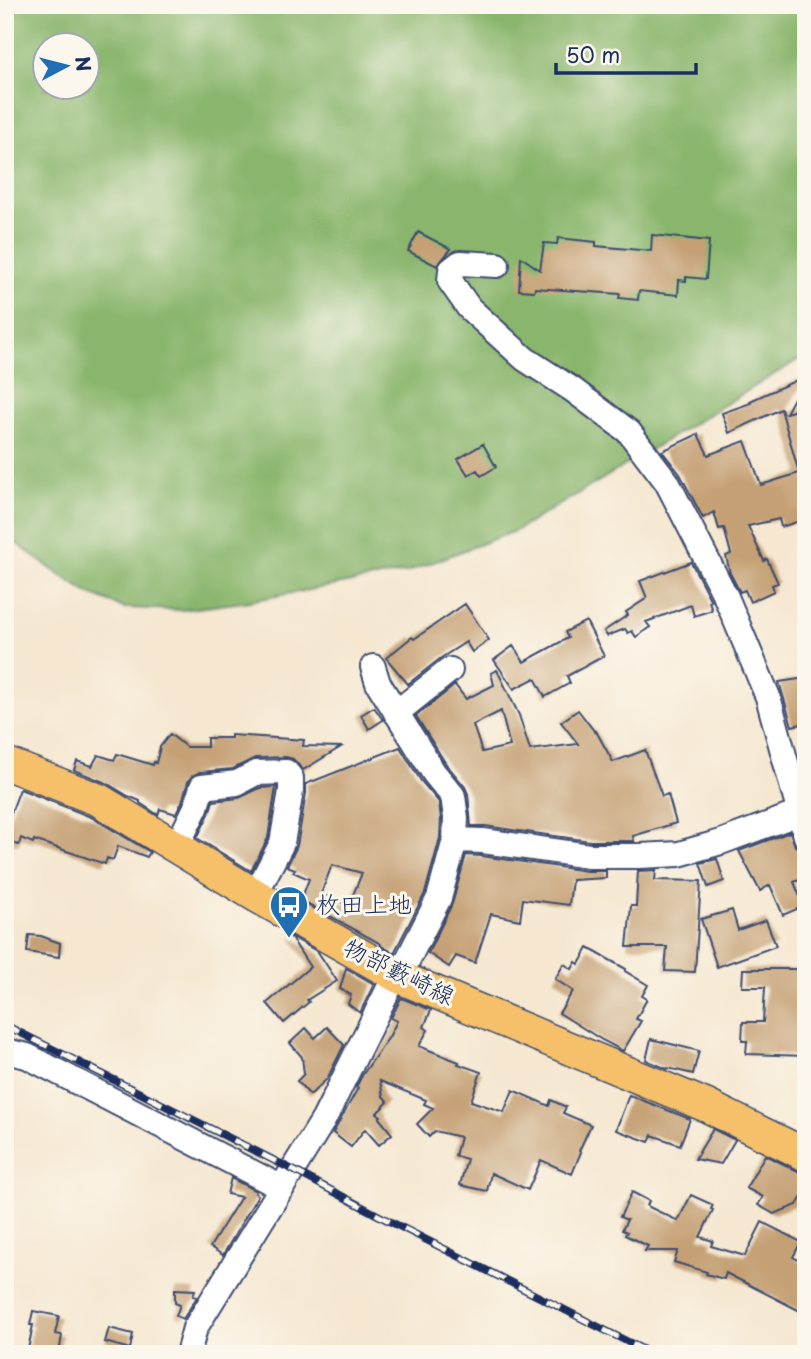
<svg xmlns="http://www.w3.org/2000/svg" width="811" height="1359" font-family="'Playpen Sans','Klee One',sans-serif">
<rect width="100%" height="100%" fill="#fbf7ec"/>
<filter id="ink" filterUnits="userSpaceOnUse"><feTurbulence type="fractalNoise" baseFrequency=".0143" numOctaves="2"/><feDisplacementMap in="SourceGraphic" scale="14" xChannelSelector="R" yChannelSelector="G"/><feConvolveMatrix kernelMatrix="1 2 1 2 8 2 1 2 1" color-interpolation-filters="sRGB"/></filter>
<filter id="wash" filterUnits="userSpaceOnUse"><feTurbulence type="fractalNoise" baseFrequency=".00686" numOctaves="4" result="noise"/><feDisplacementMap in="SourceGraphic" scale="28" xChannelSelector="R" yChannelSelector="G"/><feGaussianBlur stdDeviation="1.57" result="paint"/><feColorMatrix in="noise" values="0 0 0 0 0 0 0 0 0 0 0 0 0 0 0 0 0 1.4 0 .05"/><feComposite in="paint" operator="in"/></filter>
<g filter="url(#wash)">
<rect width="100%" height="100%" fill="#f5e7d0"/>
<path fill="#89b56c" stroke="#527265" stroke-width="2" fill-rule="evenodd" d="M5,5H805L806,355L611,474L517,530L407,572L243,602L182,610L124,608L88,593L57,573L5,535ZM46,46H88V88H46Z"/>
<g id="blocks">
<path fill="#c5a074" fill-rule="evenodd" d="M418,232L451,249L437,266L408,251Z
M652,235L709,241L706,279L686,277V281L679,280L678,295L639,291L638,300L619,298L620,294L576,291L535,288L534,291L519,290L521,257L540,270L544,243L557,244L558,238L596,242V246L651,251Z
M806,376L786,413L806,407V519L781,527L779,519L748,526L764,561L767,559L778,583L772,585L774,591L750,602L745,590L740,592L730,573L726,556L731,554L724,528L719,529L714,512L703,518L680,474L662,451L698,434L708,455L745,441L761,485L799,473L781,409L729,433L722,413L751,403L750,401Z
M483,444L496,467L481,476L477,470L468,475L458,459Z
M691,562L711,601H709L712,610L694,616L691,605L646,622L650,627L636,637L632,631L628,633L625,629L607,636L604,631L628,615L626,612L647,598L640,581Z
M465,604L489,640L472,652L466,642L441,658L408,684L386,658L412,637L414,639Z
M586,621L604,656L567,676L570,683L545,697L535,678L514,689L494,660L513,646L524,662L568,638L565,632Z
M497,670L519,715L530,750L578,744L561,722L578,710L595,732L596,731L613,762L645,750L662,796L668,794L676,823L633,836L634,841H590L485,826H471L468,794L465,787L446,764L416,716L455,685L466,699L494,685L491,673ZM501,711L510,746L482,752L473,725Z
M806,678V723L792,726L779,682Z
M374,707L383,720L369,729L361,715Z
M170,734L186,747H207V738H231V735L304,740L303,746L341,747L303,770L293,759L286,757L255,758L233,769L200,772L192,776L188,782L182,802L176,814L160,809L158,815L140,803V801L128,796L106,783L74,770L77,761L92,766L98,755L114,760L117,754L153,765L154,762L156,763L160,747Z
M400,747L421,781L439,802L441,819L440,838L425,893L394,953L381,946V944L301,900L309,879L293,872L295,869L287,866L297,846L306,793V784ZM332,865L362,873L349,905L321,894Z
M276,787L268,838L251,871L197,838L209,814L213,801L239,798L260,788Z
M20,789L91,817L150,852L147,857L118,846L113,860L107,858L105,864L34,840L33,843L21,838L19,845L5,841V820L8,821Z
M790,832L795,846L804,850L802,852L806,858V877L794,882L804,906L783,915L770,885L760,891L739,851Z
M466,855L482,856L587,871H606V878L572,880L569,905L523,899L520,920L491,914L475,963L456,956L449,967L428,953L452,904Z
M717,859L724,881L708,887L700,863Z
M656,870L655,880L701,881L695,972L665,971L667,947H627L631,906H636L638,871Z
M732,910L738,930L766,920L776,946L717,967L701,919Z
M29,935L41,936L60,943L59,957L27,952Z
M290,936L318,952L337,981L307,1000L309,1002L284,1023L267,1003L310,967Z
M588,948L626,969L625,971L648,985L642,996L647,999L636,1019L641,1021L623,1051L602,1040L559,1013L573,991L555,979L564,964L572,969L576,962L579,964Z
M346,968L374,984L360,1013L348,1004L351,995L340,989Z
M743,969H806V1056L746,1054L747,1041H742L743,1022H763L765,987H742Z
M401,998L431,1010L424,1027L428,1030L419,1046L459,1062L458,1064L481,1072L471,1101L504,1112L513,1090L549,1106L551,1100L566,1107L563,1113L591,1125L579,1151L581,1152L572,1174L541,1160L528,1190L491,1173L487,1191L460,1185L467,1159L455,1156L460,1137L435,1131L429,1137L417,1124L433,1108L424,1104L426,1100L380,1081L383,1096L388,1102L377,1113L381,1116L379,1118L392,1134L379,1145L365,1129L351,1147L333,1133L358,1088L356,1087L363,1074L389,1037L397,1021L391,1018Z
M327,1027L344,1045L327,1079L310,1095L297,1081L304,1074L302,1057L290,1043L306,1028L315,1038Z
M651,1039L699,1051L693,1074L668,1068L667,1069L646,1060Z
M629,1095L690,1119L680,1145L652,1135L649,1142L616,1130Z
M713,1129L735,1140L721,1164L695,1159Z
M765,1155L798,1171L806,1173V1190L797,1205L774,1214L758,1205L763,1197L746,1188Z
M231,1178L256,1191L255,1193L258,1195L223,1255L210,1247L241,1197L227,1194Z
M632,1192L649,1201L647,1206L678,1221L691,1195L713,1205L711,1209L713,1210L700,1237L713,1241L711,1246L745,1256L762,1222L801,1242L793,1257L806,1265V1314L726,1273L724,1279L706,1274L707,1272L674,1262L678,1251H645L648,1246L625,1235L627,1232L622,1230L627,1220L620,1217Z
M175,1289L195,1290L193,1296L197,1297L183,1319L176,1316L180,1305L175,1303Z
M33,1311L59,1316L55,1334L62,1335L59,1354H27L33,1325H30Z
M109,1328L133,1334L130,1349L105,1342Z"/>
</g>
</g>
<g filter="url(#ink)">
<use href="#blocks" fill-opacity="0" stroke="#3c4b6f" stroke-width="2"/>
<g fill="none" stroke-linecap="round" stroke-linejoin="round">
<g stroke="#3c4b6f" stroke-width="28">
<path id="minor" d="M497,265L460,263L451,270L450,281L469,308L525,359L573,390L629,432L667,482L726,597L768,697L806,836
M396,713L450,670
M455,840L483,841L589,856H640L679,854L721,842L799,813
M177,846L196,807L202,787L237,783L256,773L286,772L291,778V791L282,843L255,895
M5,1051L27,1056L282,1188
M188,1354L195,1328L324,1119L391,984L399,977L439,898L455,840L456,818L453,796L434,773L378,683L373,667"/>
</g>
<g stroke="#3c4b6f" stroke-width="35">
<path id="major" d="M5,763L99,800L255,895L399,977L707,1106L806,1155"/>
</g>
<use href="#minor" stroke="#fff" stroke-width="24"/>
<use href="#major" stroke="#f6c06b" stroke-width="32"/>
<g stroke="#1b2f5e" stroke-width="8">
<path id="rail" d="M5,1025L293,1170L389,1221L652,1354"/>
</g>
<use href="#rail" stroke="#fbf7ec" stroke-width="5" stroke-dasharray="16" stroke-linecap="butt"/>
</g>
</g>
<defs>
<g id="bus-pin" transform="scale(2.0125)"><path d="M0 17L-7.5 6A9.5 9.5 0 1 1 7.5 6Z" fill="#1f6fb2" stroke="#fbf7ec"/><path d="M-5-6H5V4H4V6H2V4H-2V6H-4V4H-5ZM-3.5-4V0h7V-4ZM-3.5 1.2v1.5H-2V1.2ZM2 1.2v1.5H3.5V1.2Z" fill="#fff"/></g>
</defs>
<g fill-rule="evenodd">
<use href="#bus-pin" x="289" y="905"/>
</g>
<g text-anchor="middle" stroke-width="6" stroke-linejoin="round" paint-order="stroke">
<g font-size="24" fill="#1b2f5e" stroke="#fbf7ec" text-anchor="start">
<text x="316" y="913">枚田上地</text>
</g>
<g font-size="24" fill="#1b2f5e" stroke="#fbf7ec">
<text transform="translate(399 972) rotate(26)" y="8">物部藪崎線</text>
</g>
</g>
<rect width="811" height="1359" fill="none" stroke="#fbf7ec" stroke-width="28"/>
<g transform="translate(66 66) rotate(83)"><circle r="33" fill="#fbf7ec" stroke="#a1a7b3" stroke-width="2"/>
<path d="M0-5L12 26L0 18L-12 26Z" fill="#1f6fb2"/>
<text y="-10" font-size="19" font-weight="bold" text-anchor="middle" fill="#1b2f5e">N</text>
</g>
<path d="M556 63v10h140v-10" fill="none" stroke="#1b2f5e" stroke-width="3.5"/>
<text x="566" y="63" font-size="21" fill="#1b2f5e" stroke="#fbf7ec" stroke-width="5" paint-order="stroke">50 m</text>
</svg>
